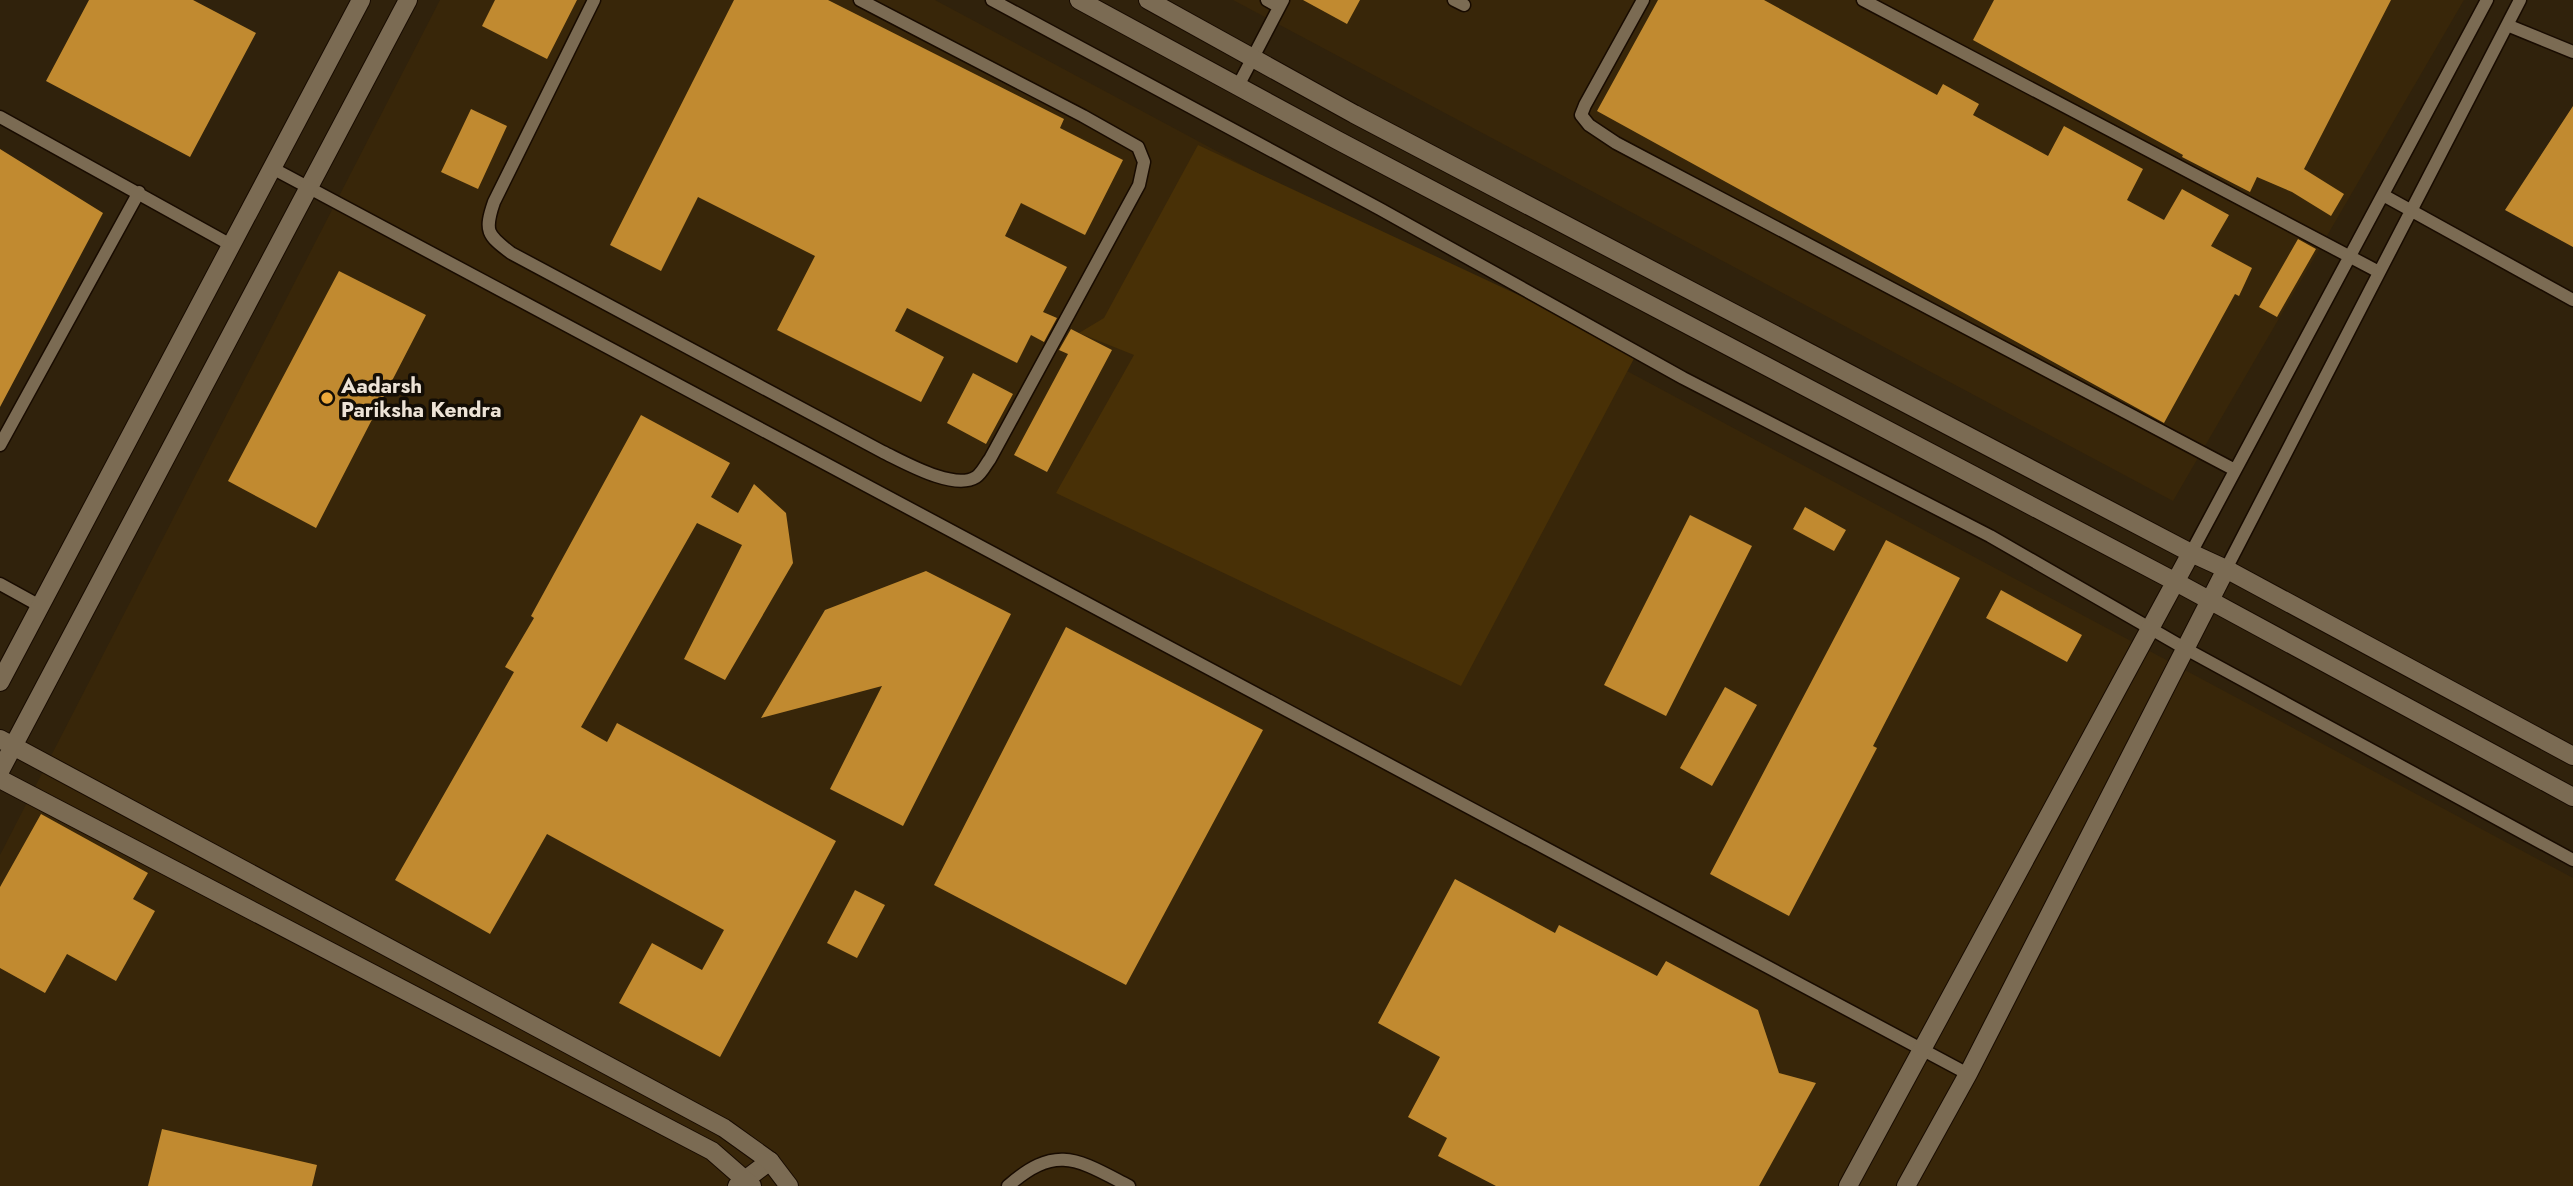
<svg xmlns="http://www.w3.org/2000/svg" width="2573" height="1186" font-family="Jost,sans-serif">
<rect width="100%" height="100%" fill="#30220c"/>
<path fill="#382609" d="M440,0H935L2573,878V1186H0V855Z
M1233,0H2464L2173,501Z"/>
<path fill="#483006" d="M1198,145L1638,351L1461,686L1056,493L1134,355L1079,333L1104,318Z"/>
<path fill="#c18a30" d="M89,0H193L256,33L190,157L46,81Z
M495,0H577L547,59L482,26Z
M734,0H828L1064,119L1060,128L1123,160L1085,235L1021,203L1005,236L1067,267L1043,312L1057,318L1044,342L1031,335L1017,363L907,308L895,331L944,357L921,402L777,330L815,256L698,197L661,271L610,245Z
M1303,0H1360L1347,24Z
M1658,0H1764L1937,95L1943,84L1979,104L1973,115L2048,156L2064,126L2143,169L2127,200L2164,220L2182,189L2229,215L2211,246L2252,268L2239,296L2235,294L2164,423L1597,111Z
M1994,0H2391L2304,169L2344,194L2331,216L2292,192L2257,177L2250,192L2182,157L2183,155L1973,40Z
M2573,106V247L2505,210Z
M471,109L507,126L478,189L441,172Z
M0,149L103,213L0,407Z
M2298,239L2316,249L2277,317L2259,307Z
M339,271L426,315L316,528L228,481Z
M1071,329L1112,350L1047,472L1014,455L1068,354L1059,350Z
M973,373L1013,394L986,444L947,423Z
M641,415L730,463L711,497L738,513L754,484L786,513L793,563L725,680L684,659L742,545L697,523L581,727L607,742L617,723L836,841L720,1057L619,1003L652,943L702,970L724,930L547,834L490,934L395,880L514,672L505,667L534,618L531,616Z
M1805,507L1846,530L1834,551L1793,529Z
M1690,515L1752,546L1666,716L1604,685Z
M1886,540L1960,578L1873,746L1877,748L1789,916L1710,874Z
M926,571L1011,614L903,826L830,789L882,686L761,718L825,610Z
M2001,590L2082,635L2067,662L1986,618Z
M1066,627L1263,730L1126,985L934,885Z
M1725,687L1757,705L1712,786L1680,768Z
M41,814L148,873L133,899L155,911L116,981L67,954L45,993L0,968V887Z
M1455,879L1555,933L1559,925L1657,976L1666,961L1758,1010L1779,1073L1816,1083L1759,1186H1496L1438,1156L1447,1138L1408,1117L1440,1057L1378,1023Z
M855,890L885,905L857,958L827,943Z
M162,1129L317,1165L312,1186H148Z"/>
<g fill="none" stroke-linecap="round" stroke-linejoin="round">
<g stroke="#180b00" stroke-width="15">
<path id="service" d="M594,0L494,202C484,231 487,235 511,253L883,452C904,462 954,491 976,477C982,473 986,464 990,459L1139,185L1144,162L1138,147L1083,116L860,0
M992,0L1380,209L1683,378L1990,536L2186,649L2573,860
M1267,0L1279,7
M1454,0L1464,5
M1643,0L1585,105L1581,115L1589,125L1616,143L2235,470
M1863,0L2379,272
M2507,25L2573,52
M1238,86L1283,0
M0,117L231,245
M272,168L1968,1074
M2383,195L2573,300
M0,445L139,192
M2191,553L2487,0
M2226,569L2520,0
M0,584L40,606
M1008,1186C1057,1143 1078,1160 1129,1186"/>
</g>
<g stroke="#180b00" stroke-width="20">
<path id="minor" d="M737,1186L770,1161"/>
</g>
<g stroke="#180b00" stroke-width="20">
<path id="tertiary" d="M1079,0L1337,140L2174,581L2573,797
M1148,0L1354,114L2191,553L2226,569L2573,756
M0,682L361,0
M0,739L724,1128L770,1161L789,1186
M0,771L408,0
M0,779L712,1151L752,1186
M1848,1186L2191,553
M1906,1186L1968,1074L2226,569"/>
</g>
<use href="#service" stroke="#7b6b53" stroke-width="12"/>
<use href="#minor" stroke="#7b6b53" stroke-width="18"/>
<use href="#tertiary" stroke="#7b6b53" stroke-width="18"/>
</g>
<circle fill="#eca93a" stroke="#130d05" stroke-width="2.5" cx="327" cy="398" r="7"/>
<g text-anchor="middle" stroke-width="7" stroke-linejoin="round" paint-order="stroke">
<g font-size="21" font-weight="bold" fill="#ede3d6" stroke="#130d05" text-anchor="start">
<text x="341" y="393">Aadarsh<tspan x="341" dy="24">Pariksha Kendra</tspan></text>
</g>
</g>
</svg>
